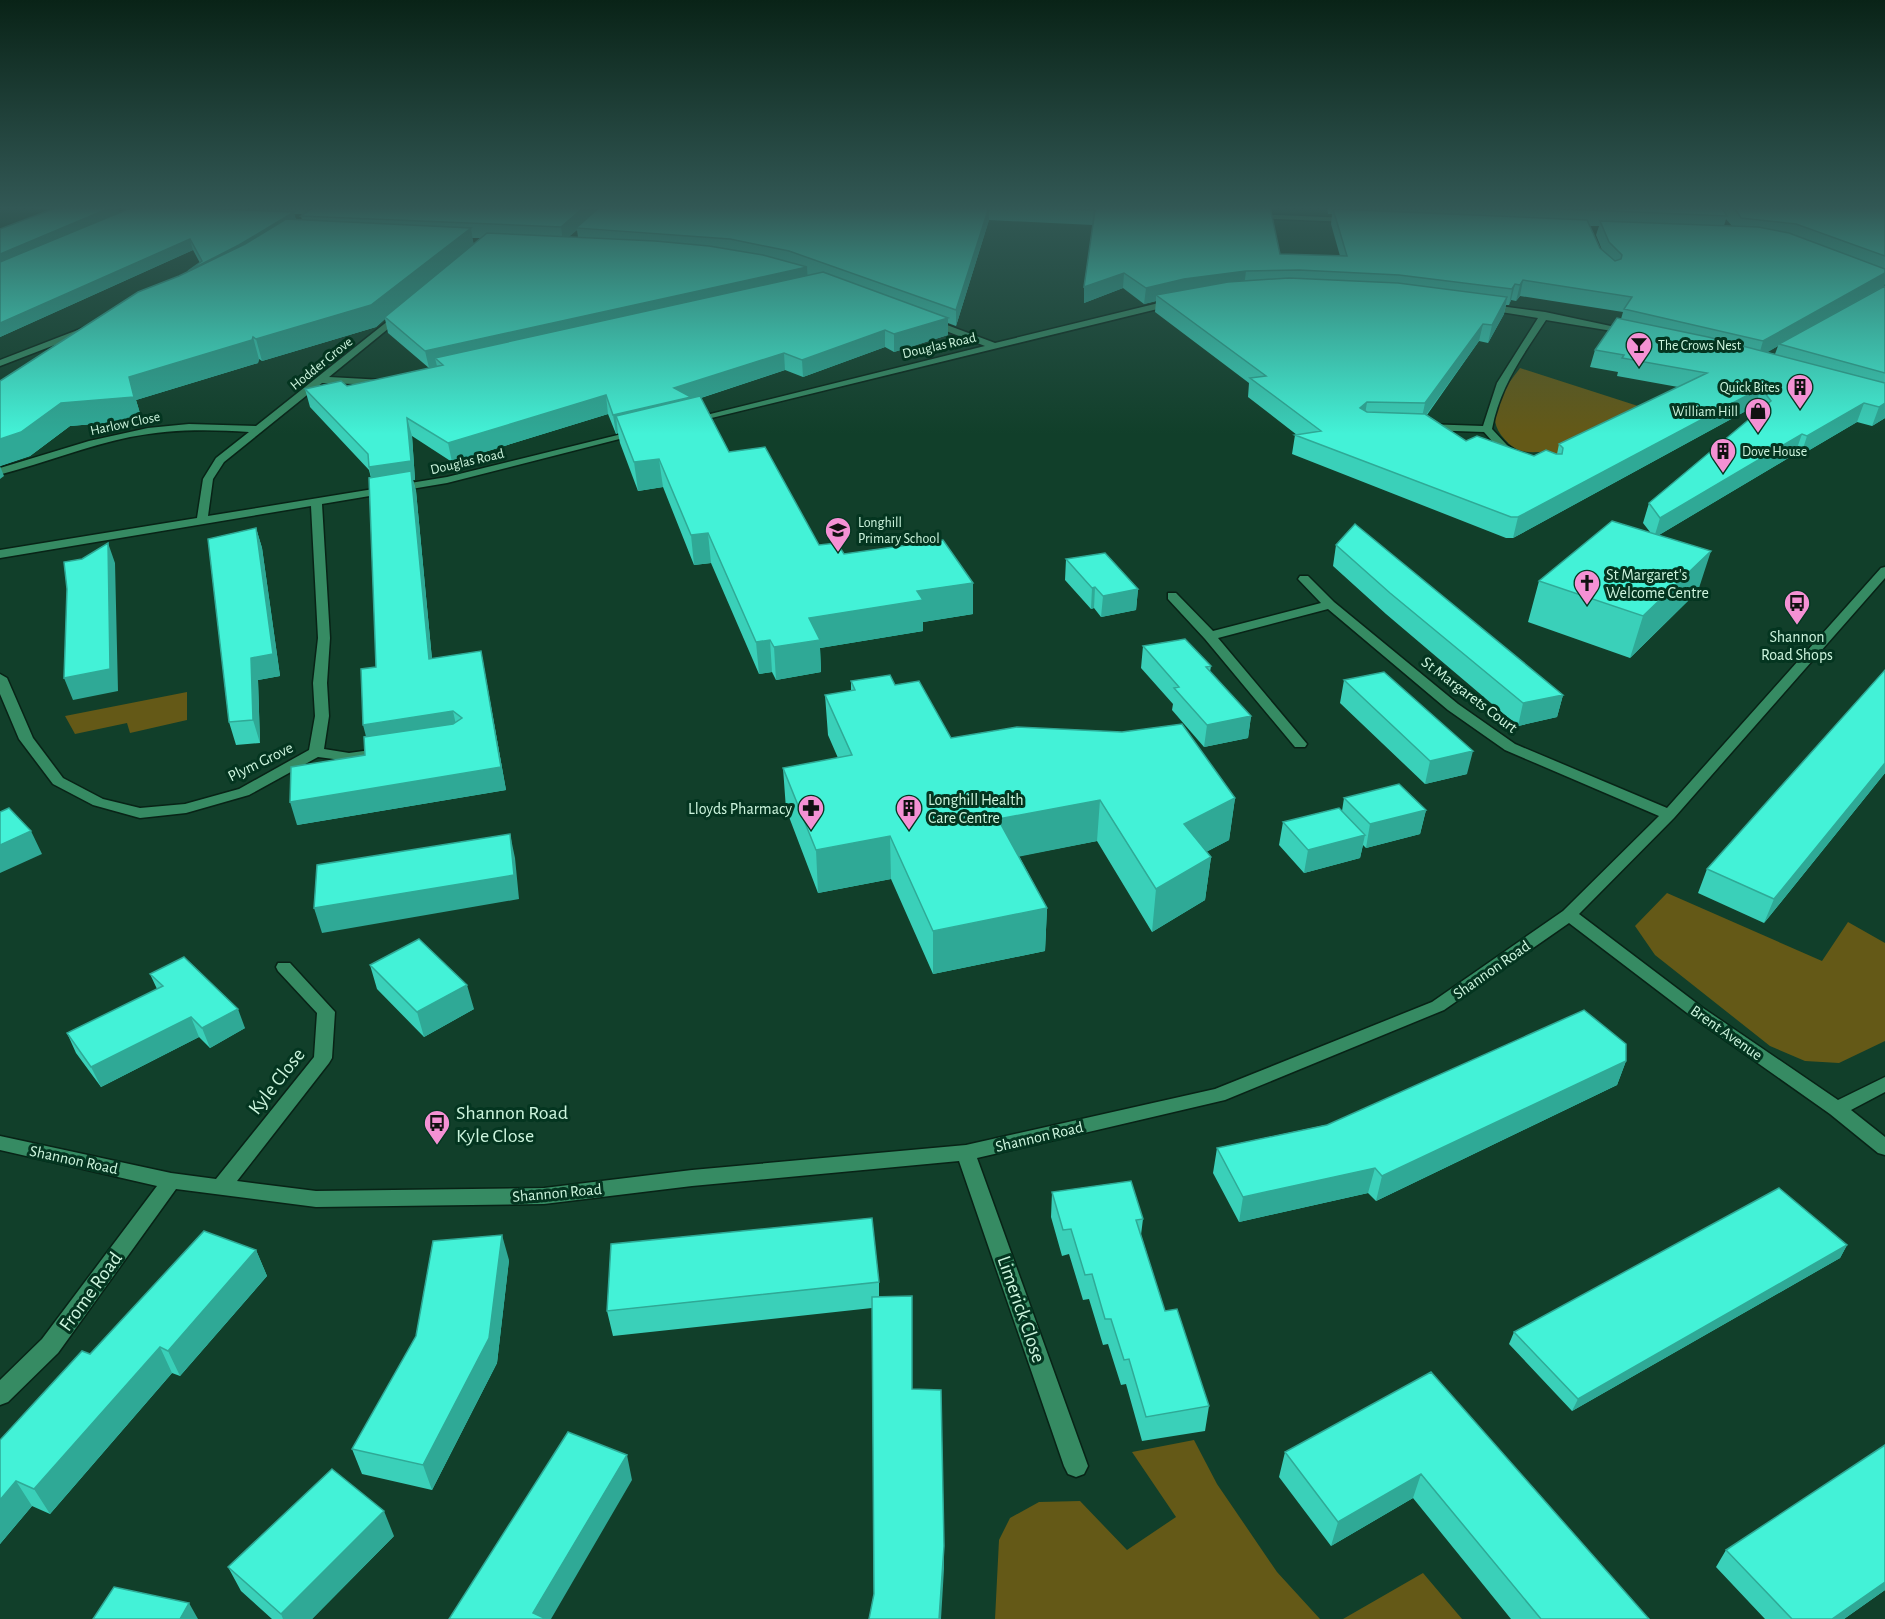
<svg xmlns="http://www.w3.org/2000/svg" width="1885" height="1619" font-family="'Alegreya Sans',sans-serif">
<rect width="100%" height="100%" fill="#113f2a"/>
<path fill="#645917" d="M1520,368L1669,416L1569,462C1561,459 1550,452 1542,452C1534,452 1527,453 1519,450C1511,447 1506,441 1501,435C1484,412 1506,387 1520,368Z
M187,692V720L130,733L127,723L75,734L65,716Z
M1667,893L1822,961L1848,922L1885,943V1041L1839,1063L1805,1061L1770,1046L1655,955L1635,926Z
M1194,1440L1217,1484L1277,1572L1320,1619H995L999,1540L1010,1518L1039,1502L1080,1501L1127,1550L1176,1517L1132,1452Z
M1423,1573L1462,1619H1343Z"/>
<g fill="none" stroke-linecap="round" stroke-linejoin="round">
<g stroke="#082316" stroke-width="3">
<path id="street" d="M19,207H65L79,210L75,212Z
M1252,214L1350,218L1354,220L1350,222L1249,218Z
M1175,299L1179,302L1178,304L691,423L686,420L985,346L928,324V320L931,319L995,343Z
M1485,304L1545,312L1634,331L1630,334L1546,320C1523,355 1500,386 1492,429L1507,445L1521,454L1516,457L1499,449L1484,432L1425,430L1420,427L1425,424L1483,426L1497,383L1538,318L1482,309V305Z
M398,313L405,315L329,377L384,380L387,381V385L322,383L224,462L213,479L208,516L447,477L638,430L643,433L447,483L322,504L330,638L327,683L329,716L324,749L349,753L385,748L392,752L390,755L349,761L318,757L249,795L186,813L140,818L93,805L53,784L19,739L0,694V674L7,678L33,738L63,778L103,799L140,808L185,804L239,789L309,750L315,716L313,683L318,638L311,506L0,558V550L197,518L203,479L216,458L249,432C209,429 170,429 130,437C86,446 45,463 2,474L0,468L89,441L148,428L189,424L256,426Z
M88,326L92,329L91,331L0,366V360Z
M1885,567V578L1674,818L1579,914L1703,1008L1838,1100L1885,1077V1092L1851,1110L1885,1137V1155L1878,1153L1830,1114L1691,1016L1569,923L1444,1010L1225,1100L977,1158L1088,1466L1084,1474L1076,1477L1068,1474L1064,1466L959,1161L692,1186L544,1204L316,1207L176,1189L58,1353L8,1402L0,1405V1380L42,1339L157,1186L0,1150V1136L171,1173L216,1179L314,1057L317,1013L278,971L276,967L278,963H290L335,1012L332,1058L329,1063L237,1181L316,1191L544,1188L692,1170L966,1145L1215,1089L1432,1002L1563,911L1659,816L1505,750L1448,710L1328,609L1218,638L1307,744L1305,747H1295L1205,639L1168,599V593H1176L1213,631L1321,603L1298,579L1300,576H1308L1334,602L1458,704L1515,744L1667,808L1881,568Z"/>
</g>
<use href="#street" fill="#368b63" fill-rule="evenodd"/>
</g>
<path fill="#3ad0b9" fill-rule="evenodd" d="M133,207H248L247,210L250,211L249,207H1270L1280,254L1340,256L1331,224L1332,214H1328L1327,207H1885V283L1884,286H1885V418L1872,426L1857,422L1801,455L1795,454L1659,535L1698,591L1630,658L1528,622L1539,581L1650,532L1643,523L1649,503L1759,411L1755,406L1513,538H1506L1292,454L1295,435H1297L1248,397L1249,383L1155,312L1156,301L1144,304L1123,288L1084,303L1093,225L989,220L956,326L948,323V335L894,352L885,347L803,377L785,370L701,398L729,452L819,545L844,554L973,614L923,622V631L820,648L821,672L776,680L772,672L759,674L711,563L694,565L663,487L638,491L620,443L618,433L616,434L608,414L452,462L412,436L415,480H413L416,491L432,659L481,651L506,790L297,825L365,755L376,667L371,478L369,470L310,407L305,389L347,386L437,367V366L429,368L388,333L385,319L376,327L262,361L259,359L258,363L136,400L142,420L70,426L30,456L0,466V381L188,272V271L200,263L193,250L0,337V229L119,213ZM294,214H302L301,216L302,220L296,219ZM1726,219L1732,226H1724ZM1589,226H1599L1596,235L1602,250L1600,248ZM577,230L578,237H568ZM472,238H482L474,245ZM1520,296L1623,312L1621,319L1595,350L1590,367L1618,372L1617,376L1678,387L1559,444L1557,454L1534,456L1466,441L1427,415L1479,341L1488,343L1504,314L1506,305H1509L1511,300L1516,301ZM1778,346L1775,354L1767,352Z
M256,528L262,548L280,676L258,680L260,743L236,745L229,722Z
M1336,545L1563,695L1557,717L1518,726L1386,614L1333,566Z
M1066,559L1138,589L1136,610L1101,617L1094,608L1091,609L1065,580Z
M1143,646L1211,666L1210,672L1251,716L1248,738L1204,747L1172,710L1173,704L1141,668Z
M1885,670V773L1764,923L1698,893L1707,869Z
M1344,680L1467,774L1425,784L1340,703Z
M851,681L895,685L951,738L1235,798L1229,840L1206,852L1211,857L1205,900L1152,932L1097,841L1019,856L1047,908L1045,951L933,974L891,879L818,893L786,809L783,768L838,758L828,735L825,695L851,691Z
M1344,798L1426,810L1420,834L1366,848L1363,845L1360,858L1304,873L1279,845L1283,822L1342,811Z
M370,965L474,1009L424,1037L377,989Z
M150,974L245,1028L210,1048L199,1037L101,1087L76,1053L67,1033L157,989Z
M1626,1061L1617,1085L1376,1201L1368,1193L1239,1222L1213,1173L1217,1148Z
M1052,1192L1143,1219L1141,1235L1165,1311L1209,1406L1205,1431L1142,1441L1126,1384L1121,1385L1108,1344L1103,1345L1089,1299L1083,1300L1069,1254L1062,1256L1051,1217Z
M1847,1245L1840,1258L1572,1411L1509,1344L1514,1332Z
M256,1250L267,1276L180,1376L172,1373L50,1514L32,1506L0,1544V1440Z
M509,1260L497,1363L432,1490L362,1474L352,1449Z
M879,1282V1297L912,1296V1389L944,1569L874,1594L872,1308L613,1336L607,1311Z
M1431,1372L1649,1619H1511L1413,1498L1331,1546L1279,1477L1285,1452Z
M1885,1445V1590L1844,1619H1765L1716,1567L1726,1550Z
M394,1536L312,1619H272L241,1591L228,1567Z"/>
<path fill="#2fa996" d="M112,207H118L120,216L0,267V254Z
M584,207H602L576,228L577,230L563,242L561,227Z
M989,207V220L956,326V310Z
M294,212L296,223L191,282L188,271Z
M471,228L474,247L385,317V319L376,327L262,361L256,339Z
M190,239L193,250L0,337V323Z
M807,267L808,283L435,358L437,366L429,368L425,351Z
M1246,271L1244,287L1156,295V301L1144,304L1146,288L1184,279Z
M1124,273L1123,288L1084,303V287Z
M1885,273V283L1884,286L1779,344L1778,346L1758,358L1763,341Z
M1523,280L1520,296L1516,301L1520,285Z
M1515,284L1511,300L1509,305L1512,289Z
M1507,297L1504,314L1488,343L1492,325Z
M948,318V335L894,352V334Z
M1483,324L1479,341L1421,422L1425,403Z
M885,330V347L803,377L802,360Z
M253,337L259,359L258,363L136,400L142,420L70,426L30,456L0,466V439L61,403L129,377Z
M784,353L785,370L691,401L616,416L618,433L616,434L613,415L674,388Z
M1761,388L1755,406L1513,538L1518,517Z
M606,395L608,414L452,462L448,443Z
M1367,402L1364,421L1360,408Z
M1864,403L1857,422L1801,455L1807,436Z
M1885,403V418L1872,426L1879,407Z
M407,418L412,436L415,480H413L416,491L434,681L373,487L369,467Z
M1802,434L1795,454L1654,538L1660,518Z
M659,459L663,487L638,491L634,462Z
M0,466L4,476L0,479Z
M256,528L262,548L280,676L258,680L260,743L253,720L251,658Z
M708,533L711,563L694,565L691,535Z
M108,543L115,563L118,691L73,700L64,678Z
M1711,551L1698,591L1630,658L1643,616Z
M973,583V614L923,622V631L820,648L821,672L776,680L774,647L809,618L917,591Z
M1095,587L1094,608L1091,609L1092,588Z
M1138,589L1136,610L1101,617L1103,596Z
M770,640L772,672L759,674L756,642Z
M481,651L506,790L297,825L290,802L501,767Z
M1563,695L1557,717L1518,726L1523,703Z
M453,711L458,734L369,748L363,725Z
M1251,716L1248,738L1204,747L1207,725Z
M1473,751L1467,774L1425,784L1430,761Z
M1885,763V773L1764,923L1774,899Z
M1235,798L1229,840L1179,866L1184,824Z
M1100,800L1097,841L997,861L998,819Z
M1426,810L1420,834L1366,848L1370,824Z
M31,831L42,854L0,873V845Z
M510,834L515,858L519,899L322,933L314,908Z
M1365,835L1360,858L1304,873L1308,850Z
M890,836L891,879L818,893L816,850Z
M1211,857L1205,900L1152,932L1156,889Z
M1047,908L1045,951L933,974V931Z
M467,985L474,1009L424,1037L417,1012Z
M238,1009L245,1028L210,1048L202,1028Z
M191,1017L199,1037L101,1087L91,1067Z
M1626,1061L1617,1085L1376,1201L1382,1176Z
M1375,1168L1368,1193L1239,1222L1243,1197Z
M502,1235L509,1260L497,1363L432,1490L423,1465Z
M1847,1245L1840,1258L1572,1411L1578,1399Z
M256,1250L267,1276L180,1376L168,1351Z
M160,1347L172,1373L50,1514L34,1489Z
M627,1455L632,1480L551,1619H535L533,1613Z
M1421,1474L1413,1498L1331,1546L1338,1522Z
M16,1481L32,1506L0,1544V1500Z
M384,1511L394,1536L312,1619H283L281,1614Z
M944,1546V1569L941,1619H939Z
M1885,1582V1590L1844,1619H1832Z
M189,1603L198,1619H180Z"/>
<path fill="#43f2d7" stroke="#2fa996" stroke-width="1.5" d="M58,207H112L0,254V229Z
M133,207H169L294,212L239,245L188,271L202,261L190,239L0,323V262Z
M314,207H584L561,227L301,216Z
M600,207H989L956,310L789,251L730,239L576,228Z
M1029,207H1270L1280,254L1347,256L1333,209L1587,220L1600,248L1615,261L1621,259L1622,255L1609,242L1600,221L1758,227L1789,233L1885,269V273L1763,341L1624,309L1632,297L1523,280L1520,285L1515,284L1512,289L1399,275L1299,270L1246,271L1184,279L1146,288L1124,273L1084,287L1095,210Z
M1519,207H1721L1727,216Z
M1734,207H1885V256L1796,224L1741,218Z
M286,219L471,228L371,305L256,339L253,337L252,340L129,377L134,397L61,403L21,432L0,439V381L138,292L179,276L245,244Z
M487,233L655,241L709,246L763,255L807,267L425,351L385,317Z
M823,272L948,318L894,334L885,330L802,360L784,353L674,388L691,397L613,415L606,395L448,443L407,418L411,461L369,467L368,454L305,389L341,381L347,386L443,365L435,358Z
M1289,278L1398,283L1507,297L1492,325L1483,324L1425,403L1367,402L1360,408L1367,412L1425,414L1466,441L1477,436L1534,456L1546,450L1556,454H1562L1563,448L1559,444L1707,373L1622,358L1624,355L1595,350L1617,318L1708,337L1885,383V403L1879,407L1864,403L1807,436L1802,434L1660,518L1649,503L1771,401L1761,388L1518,517H1511L1295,435L1321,431L1250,378L1266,376L1156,295L1228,282Z
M1885,286V373L1779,344Z
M700,396L729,452L765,447L819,545L837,543L844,554L943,540L973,583L917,591L923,600L809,618L820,640L774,647L770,640L756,642L708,533L691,535L659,459L634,462L616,416Z
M411,471L429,659L481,651L501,767L290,802L291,767L365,755L364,737L453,724L462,718L453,711L363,725L361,669L376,667L369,478Z
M1612,521L1711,551L1643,616L1539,581Z
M1355,524L1563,695L1523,703L1390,593L1336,545Z
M256,528L273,654L251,658L253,720L229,722L208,539Z
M108,543L110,669L64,678L67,589L64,562L82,559Z
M1105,553L1138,589L1103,596L1095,587L1092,588L1066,559Z
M1185,639L1211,666L1206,667L1251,716L1207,725L1174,688L1179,687L1143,646Z
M1885,670V763L1774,899L1707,869Z
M1384,672L1473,751L1430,761L1344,680Z
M890,675L895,685L919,681L951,738L1017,727L1122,732L1182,724L1235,798L1184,824L1211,857L1156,889L1100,800L998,819L1047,908L933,931L890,836L816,850L783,768L852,755L825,695L855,690L851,681Z
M1399,784L1426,810L1370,824L1344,798Z
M9,808L31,831L0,845V812Z
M1339,808L1365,835L1308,850L1283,822Z
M510,834L514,875L314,908L317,865Z
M419,939L467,985L417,1012L370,965Z
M184,957L238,1009L202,1028L191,1017L91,1067L67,1033L163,986L150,974Z
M1584,1010L1626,1044V1061L1382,1176L1375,1168L1243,1197L1217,1148L1327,1125Z
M1131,1181L1143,1219L1136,1220L1165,1311L1177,1309L1209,1406L1146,1417L1129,1359L1124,1360L1111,1319H1105L1092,1274L1085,1275L1071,1229L1063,1230L1052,1192Z
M1779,1188L1847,1245L1578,1399L1514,1332Z
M872,1218L879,1282L607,1311L611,1244Z
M204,1231L256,1250L168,1351L160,1347L34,1489L16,1481L0,1500V1440L82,1351L90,1354Z
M502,1235L489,1338L423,1465L352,1449L416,1336L433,1241Z
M912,1296V1389L941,1390L944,1546L939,1619H869L874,1594L872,1297Z
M1431,1372L1649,1619H1541L1421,1474L1338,1522L1285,1452Z
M568,1432L627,1455L533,1613L546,1619H449Z
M1885,1445V1582L1832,1619H1792L1726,1550Z
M332,1469L384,1511L281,1614L228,1567Z
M114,1587L189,1603L180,1619H93Z"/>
<linearGradient id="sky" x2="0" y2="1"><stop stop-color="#092317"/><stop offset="0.48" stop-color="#325855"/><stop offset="1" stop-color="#325855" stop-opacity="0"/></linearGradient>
<rect width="1885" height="434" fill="url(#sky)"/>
<defs>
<g id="bar-pin" transform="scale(1.35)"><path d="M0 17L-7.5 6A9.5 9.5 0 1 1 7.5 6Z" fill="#f491d4" stroke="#043520"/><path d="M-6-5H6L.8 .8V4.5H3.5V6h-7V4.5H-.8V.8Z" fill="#111"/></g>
<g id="building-pin" transform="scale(1.35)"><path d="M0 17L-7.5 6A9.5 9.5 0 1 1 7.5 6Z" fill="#f491d4" stroke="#043520"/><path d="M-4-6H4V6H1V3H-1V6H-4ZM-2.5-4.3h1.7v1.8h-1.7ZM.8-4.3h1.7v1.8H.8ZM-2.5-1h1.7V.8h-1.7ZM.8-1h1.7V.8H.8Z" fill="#111"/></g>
<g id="shop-pin" transform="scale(1.35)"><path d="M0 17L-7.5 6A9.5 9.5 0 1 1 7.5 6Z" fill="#f491d4" stroke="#043520"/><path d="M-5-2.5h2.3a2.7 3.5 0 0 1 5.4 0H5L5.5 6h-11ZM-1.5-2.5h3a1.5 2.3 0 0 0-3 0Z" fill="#111"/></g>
<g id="school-pin" transform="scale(1.35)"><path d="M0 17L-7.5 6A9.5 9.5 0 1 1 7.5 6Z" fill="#f491d4" stroke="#043520"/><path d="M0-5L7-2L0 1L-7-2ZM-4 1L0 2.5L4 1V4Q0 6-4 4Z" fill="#111"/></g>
<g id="church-pin" transform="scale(1.35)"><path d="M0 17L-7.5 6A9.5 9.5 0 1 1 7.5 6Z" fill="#f491d4" stroke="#043520"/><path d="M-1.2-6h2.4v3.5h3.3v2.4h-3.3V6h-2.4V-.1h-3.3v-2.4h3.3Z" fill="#111"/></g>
<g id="bus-pin" transform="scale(1.35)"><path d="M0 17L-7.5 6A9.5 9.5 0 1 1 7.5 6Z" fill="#f491d4" stroke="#043520"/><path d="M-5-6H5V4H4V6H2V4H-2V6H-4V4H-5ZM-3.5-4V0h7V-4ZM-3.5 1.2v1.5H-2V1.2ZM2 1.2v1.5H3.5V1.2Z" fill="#111"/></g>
<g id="pharmacy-pin" transform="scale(1.35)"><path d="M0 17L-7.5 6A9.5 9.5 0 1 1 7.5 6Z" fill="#f491d4" stroke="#043520"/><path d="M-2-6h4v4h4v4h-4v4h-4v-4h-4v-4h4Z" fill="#111"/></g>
</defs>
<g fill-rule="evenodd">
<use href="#bar-pin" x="1639" y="345"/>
<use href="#building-pin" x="1800" y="387"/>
<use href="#shop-pin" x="1758" y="411"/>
<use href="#building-pin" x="1723" y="451"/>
<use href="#school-pin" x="838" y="530"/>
<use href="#church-pin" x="1587" y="583"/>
<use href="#bus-pin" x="1797" y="603"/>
<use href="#pharmacy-pin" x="811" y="808"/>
<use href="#building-pin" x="909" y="808"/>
<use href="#bus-pin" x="437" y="1123"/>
</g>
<g text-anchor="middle" stroke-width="6" stroke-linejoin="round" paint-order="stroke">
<g font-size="14" fill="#cdf5de" stroke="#043520">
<text transform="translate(939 345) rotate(-13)" y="5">Douglas Road</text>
<text transform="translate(321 363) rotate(-39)" y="5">Hodder Grove</text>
<text transform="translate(125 423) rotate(-12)" y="5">Harlow Close</text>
<text transform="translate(467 461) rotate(-13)" y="5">Douglas Road</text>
</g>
<g font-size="14" fill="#cdf5de" stroke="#043520" text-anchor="start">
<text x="1658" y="350">The Crows Nest</text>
<text x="1780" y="392" text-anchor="end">Quick Bites</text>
<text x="1738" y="416" text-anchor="end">William Hill</text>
<text x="1742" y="456">Dove House</text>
<text x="858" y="527">Longhill<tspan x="858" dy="16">Primary School</tspan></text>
</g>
<g font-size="16" fill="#cdf5de" stroke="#043520" text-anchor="start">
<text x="1606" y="580">St Margaret's<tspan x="1606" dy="18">Welcome Centre</tspan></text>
<text x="1797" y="642" text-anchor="middle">Shannon<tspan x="1797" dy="18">Road Shops</tspan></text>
<text x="928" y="805">Longhill Health<tspan x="928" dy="18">Care Centre</tspan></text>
<text x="792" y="814" text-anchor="end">Lloyds Pharmacy</text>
</g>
<g font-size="16" fill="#cdf5de" stroke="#043520">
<text transform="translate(1470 694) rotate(37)" y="6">St Margarets Court</text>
<text transform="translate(260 761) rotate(-26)" y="6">Plym Grove</text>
<text transform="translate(1491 969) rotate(-35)" y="6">Shannon Road</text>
<text transform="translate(1727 1032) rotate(35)" y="6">Brent Avenue</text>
<text transform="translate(1039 1136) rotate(-13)" y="6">Shannon Road</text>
<text transform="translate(74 1159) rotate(12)" y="6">Shannon Road</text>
<text transform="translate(557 1192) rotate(-5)" y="6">Shannon Road</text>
</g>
<g font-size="20" fill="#cdf5de" stroke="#043520">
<text transform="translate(276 1081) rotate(-52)" y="7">Kyle Close</text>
<text transform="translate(90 1291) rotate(-54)" y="7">Frome Road</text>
<text transform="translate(1022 1309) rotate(71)" y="7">Limerick Close</text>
</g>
<g font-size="20" fill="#cdf5de" stroke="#043520" text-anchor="start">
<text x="456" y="1119">Shannon Road<tspan x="456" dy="23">Kyle Close</tspan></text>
</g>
</g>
</svg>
